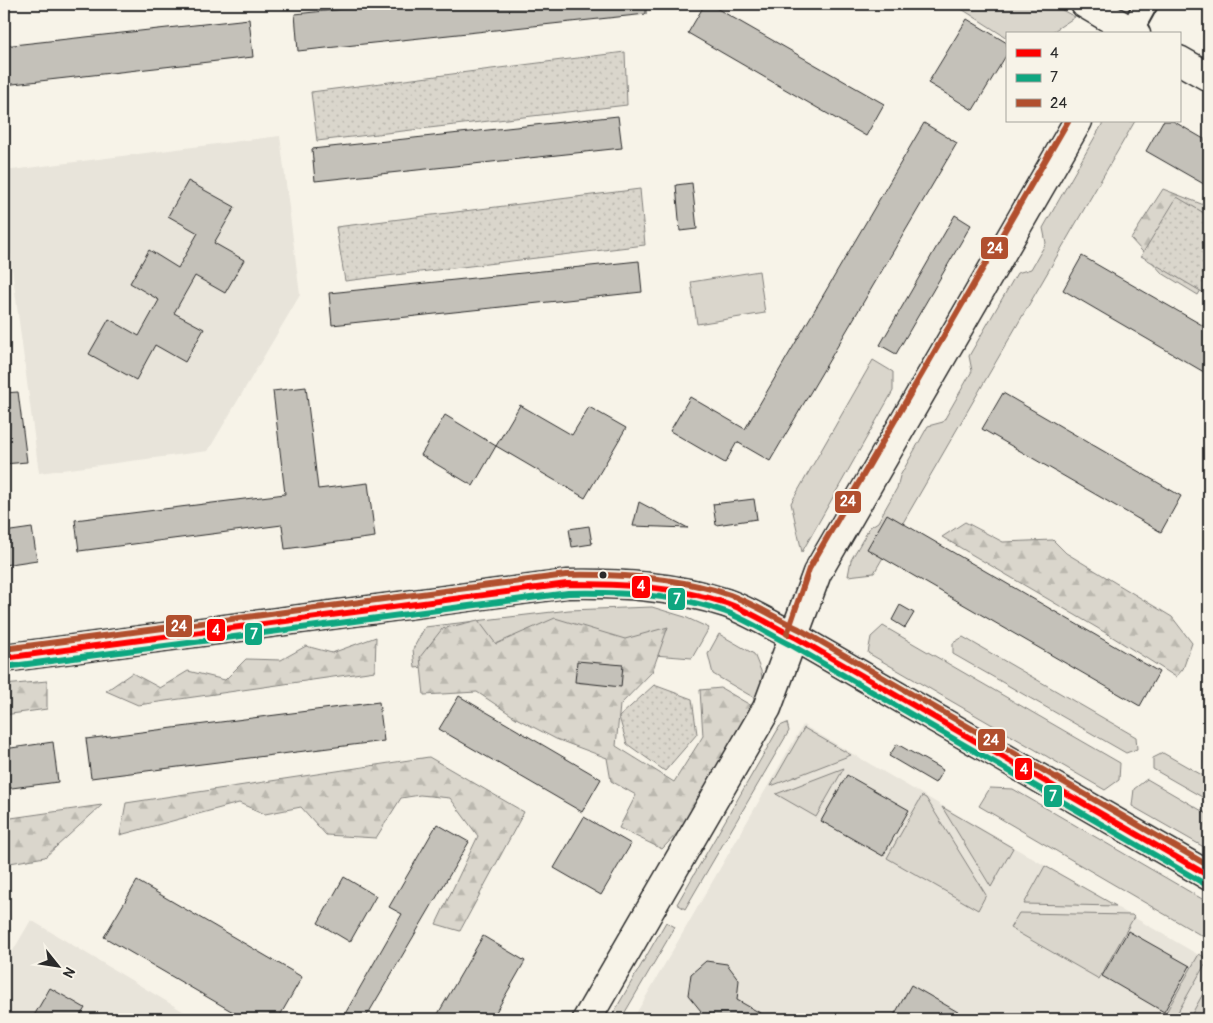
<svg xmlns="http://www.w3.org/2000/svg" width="1213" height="1023" font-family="Pangolin,sans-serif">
<defs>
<pattern id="forest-firs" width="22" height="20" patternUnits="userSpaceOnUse" patternTransform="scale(1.25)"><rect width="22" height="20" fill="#dad6cc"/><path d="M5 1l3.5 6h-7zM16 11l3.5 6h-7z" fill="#bbb8af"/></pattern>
<pattern id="park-dots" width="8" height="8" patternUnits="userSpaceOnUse" patternTransform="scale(1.25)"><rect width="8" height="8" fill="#dad6cc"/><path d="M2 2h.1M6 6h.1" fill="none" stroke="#bbb8af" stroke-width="1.8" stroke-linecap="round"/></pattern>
</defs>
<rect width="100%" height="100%" fill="#f7f3e8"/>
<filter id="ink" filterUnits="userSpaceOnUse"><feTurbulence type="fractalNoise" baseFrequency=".02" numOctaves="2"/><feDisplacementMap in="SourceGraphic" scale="10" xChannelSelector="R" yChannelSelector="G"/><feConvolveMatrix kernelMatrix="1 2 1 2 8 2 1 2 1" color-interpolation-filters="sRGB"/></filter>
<g filter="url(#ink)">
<path fill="#e8e4da" d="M280,136L300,295L208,451L39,473L4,208V171Z
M803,725L1209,961V1019H633Z
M31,920L196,1019H4V966Z"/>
<path fill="#dad6cc" stroke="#82807c" d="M954,4H1051L1075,17L1049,34H1007V38Z
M1104,121H1135L874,573L848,576L851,560L870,527L878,522L884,511L897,488L900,476L928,426L943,422L972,371L969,356L1017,273L1031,269L1046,243L1043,228Z
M759,271L765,313L697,324L691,282Z
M873,360L893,372V391L802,552L791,503Z
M652,607L685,617L709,628L692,658L578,649L415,668L413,649L425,627L569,610Z
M883,626L1120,763L1119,780L1105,790L868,653L871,637Z
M719,634L754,654L761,671L764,690L758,700L713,674L708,654Z
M963,637L1136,737L1137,749L1126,753L953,654V643Z
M787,723L789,731L685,909L677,904L780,726Z
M804,728L851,755L771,786Z
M1163,753L1209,779V801L1153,769V758Z
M844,768L816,817L776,794Z
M1147,779L1209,815V850L1132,806L1134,789Z
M990,788L1013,789L1209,903V940L979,806Z
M922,796L926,798L986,895L978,910L887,858Z
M942,807L1013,848L991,887Z
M1045,866L1116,906L1024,904Z
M1019,913L1132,915L1134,917L1099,979L1010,928Z
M666,922L675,927L621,1019H610Z
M1199,954L1208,959L1174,1019L1164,1016Z
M1209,983V1006L1201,1019H1189Z"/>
<path fill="url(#forest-firs)" stroke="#82807c" d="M1163,189L1209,207V276L1198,295L1162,273L1131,239Z
M965,522L1003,542L1053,540L1066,553L1172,617L1192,643L1183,669L1176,677L1111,636L942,537Z
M555,618L625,639L668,627L652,672L620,705L616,746L674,782L703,736L700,690L721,688L752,706L685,825L662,849L619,828L636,795L611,781L607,758L556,739L516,718L477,692L424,695L420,657L442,629L478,620L496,644Z
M376,637L375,671L138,705L106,691L132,673L160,688L188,671L225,680L246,659L281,660L306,646L332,653Z
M47,681V709L4,715V685Z
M429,757L524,812L460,931L436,924L478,836L450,798L420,795L401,798L376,838L326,835L301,807L265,814L239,803L120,835L126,803Z
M102,805L45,857L4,864V819Z"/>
<path fill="url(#park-dots)" stroke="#82807c" d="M625,52L627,105L317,141L311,92Z
M640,189L645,245L345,281L336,227Z
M1177,197L1209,216V296L1141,256Z
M654,685L692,699L697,734L665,771L627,744L619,717Z"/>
<path fill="#c4c1b9" stroke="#2b2b2b" d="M394,4H646V14L298,51L295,14Z
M705,4H709L884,104L866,136L688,33Z
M249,19L253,57L4,85V46Z
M967,19L1007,43V54L973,110L928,83Z
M618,116L622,148L315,181L312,149Z
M1163,121H1173L1209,142V187L1146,151Z
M924,123L957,143L770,461L737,442L725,463L670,431L690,397L745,429Z
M188,181L235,207L214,243L244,260L225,293L195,276L174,313L204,329L185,362L155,345L136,380L89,354L109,319L139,336L159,300L130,283L149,250L178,268L198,233L168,216Z
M692,183L697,229L680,231L676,185Z
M955,215L971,225L896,354L880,345Z
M1082,256L1209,329V375L1063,290Z
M639,261L642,292L332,325L329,293Z
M306,387L318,489L368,483L375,537L285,549L282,525L79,551L75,520L285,494L273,391Z
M18,392L27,462L4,464V393Z
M1003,393L1181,496L1161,532L982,429Z
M520,405L572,435L589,407L626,428L585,498L496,446Z
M445,415L496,446L473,486L421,455Z
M754,499L757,519L716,525L713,504Z
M639,502L688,528L633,526Z
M887,514L1159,672L1140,706L867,549Z
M589,526L592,544L572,547L569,529Z
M32,528L37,560L4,565V532Z
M900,605L914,613L905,628L892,620Z
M577,661L623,665L621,687L575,682Z
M459,696L601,779L582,812L439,729Z
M379,702L384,741L91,778L86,739Z
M53,742L58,782L4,789V749Z
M897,744L943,770L935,783L889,756Z
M847,775L909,810L883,856L821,821Z
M584,817L631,844L601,895L554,868Z
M437,824L469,842L365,1019H342L402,914L389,907Z
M344,877L376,896L350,942L318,923Z
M137,881L302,977L278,1019H245L104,937Z
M1128,931L1190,966L1164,1012L1102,976Z
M483,936L525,961L492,1019H435Z
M706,961L727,964L739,980L737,1000L771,1019H696L701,1011L688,995L691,974Z
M911,985L970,1019H892Z
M50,988L85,1008L78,1019H32Z"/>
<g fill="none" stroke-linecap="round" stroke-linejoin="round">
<g stroke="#2b2b2b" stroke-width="26">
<path id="minor" d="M1131,31L1146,4"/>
</g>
<g stroke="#2b2b2b" stroke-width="31">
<path id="major" d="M1085,4L1136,34
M1179,60L1209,77
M4,658L567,584C621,583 674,586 726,603C749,611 772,626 795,637L1209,876
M587,1019L767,708L817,573L1078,121"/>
</g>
<use href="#minor" stroke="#f7f3e8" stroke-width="22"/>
<use href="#major" stroke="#f7f3e8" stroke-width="28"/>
<g stroke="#f7f3e8" stroke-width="10">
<path id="bus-1" d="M4,658L567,584C620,584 675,586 726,603C750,611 772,626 795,637L1209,876"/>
</g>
<g stroke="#f7f3e8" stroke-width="10">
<path id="bus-2" d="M5,667L568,593C620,592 676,594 726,612C749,621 769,634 791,645L1205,884"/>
</g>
<g stroke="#f7f3e8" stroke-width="10">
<path id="bus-3" d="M787,634L809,569L1068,121
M4,649L566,575C620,574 678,577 730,595C754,604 776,618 799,629L1209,866"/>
</g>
<use href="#bus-1" stroke="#f00" stroke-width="6"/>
<use href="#bus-2" stroke="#0fa680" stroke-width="6"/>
<use href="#bus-3" stroke="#b14f2e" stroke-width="6"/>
</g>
</g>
<circle fill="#2b2b2b" stroke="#f7f3e8" stroke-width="2" cx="603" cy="575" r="4.5"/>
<g stroke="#f7f3e8" stroke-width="2">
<rect x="980" y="236" width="29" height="24" rx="5" fill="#b14f2e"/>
<rect x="834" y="490" width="28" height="24" rx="5" fill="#b14f2e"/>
<rect x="631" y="575" width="20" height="24" rx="5" fill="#f00"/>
<rect x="667" y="587" width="19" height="24" rx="5" fill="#0fa680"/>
<rect x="165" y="614" width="28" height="24" rx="5" fill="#b14f2e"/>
<rect x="206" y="618" width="20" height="24" rx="5" fill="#f00"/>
<rect x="244" y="622" width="19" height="24" rx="5" fill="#0fa680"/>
<rect x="977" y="728" width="29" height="24" rx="5" fill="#b14f2e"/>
<rect x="1014" y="757" width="19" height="24" rx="5" fill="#f00"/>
<rect x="1043" y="784" width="20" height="24" rx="5" fill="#0fa680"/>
</g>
<g font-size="14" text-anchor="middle" font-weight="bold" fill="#fff">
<text x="995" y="253">24</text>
<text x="848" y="506">24</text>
<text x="641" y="591">4</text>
<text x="677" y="604">7</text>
<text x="179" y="631">24</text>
<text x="216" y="635">4</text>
<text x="254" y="639">7</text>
<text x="991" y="745">24</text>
<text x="1024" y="774">4</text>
<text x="1053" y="801">7</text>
</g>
<rect width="1213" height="1023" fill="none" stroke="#f7f3e8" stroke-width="20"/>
<rect x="10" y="10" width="1193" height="1003" fill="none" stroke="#2b2b2b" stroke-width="2" filter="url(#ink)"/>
<rect x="1006" y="32" width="175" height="90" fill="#f7f3e8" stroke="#a5a39c"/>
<rect x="1016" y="49" width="25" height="8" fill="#ff0000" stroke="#a5a39c"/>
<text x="1050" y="58" font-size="15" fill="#2b2b2b">4</text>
<rect x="1016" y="74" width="25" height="8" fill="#0fa680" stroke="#a5a39c"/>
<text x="1050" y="82" font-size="15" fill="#2b2b2b">7</text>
<rect x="1016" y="99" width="25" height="8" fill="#b14f2e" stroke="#a5a39c"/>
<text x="1050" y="108" font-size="15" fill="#2b2b2b">24</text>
<g transform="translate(58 966) rotate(120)" stroke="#f7f3e8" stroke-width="4" paint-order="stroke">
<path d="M0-4L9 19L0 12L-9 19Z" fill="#2b2b2b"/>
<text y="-8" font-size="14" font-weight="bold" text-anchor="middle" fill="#2b2b2b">N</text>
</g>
</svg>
